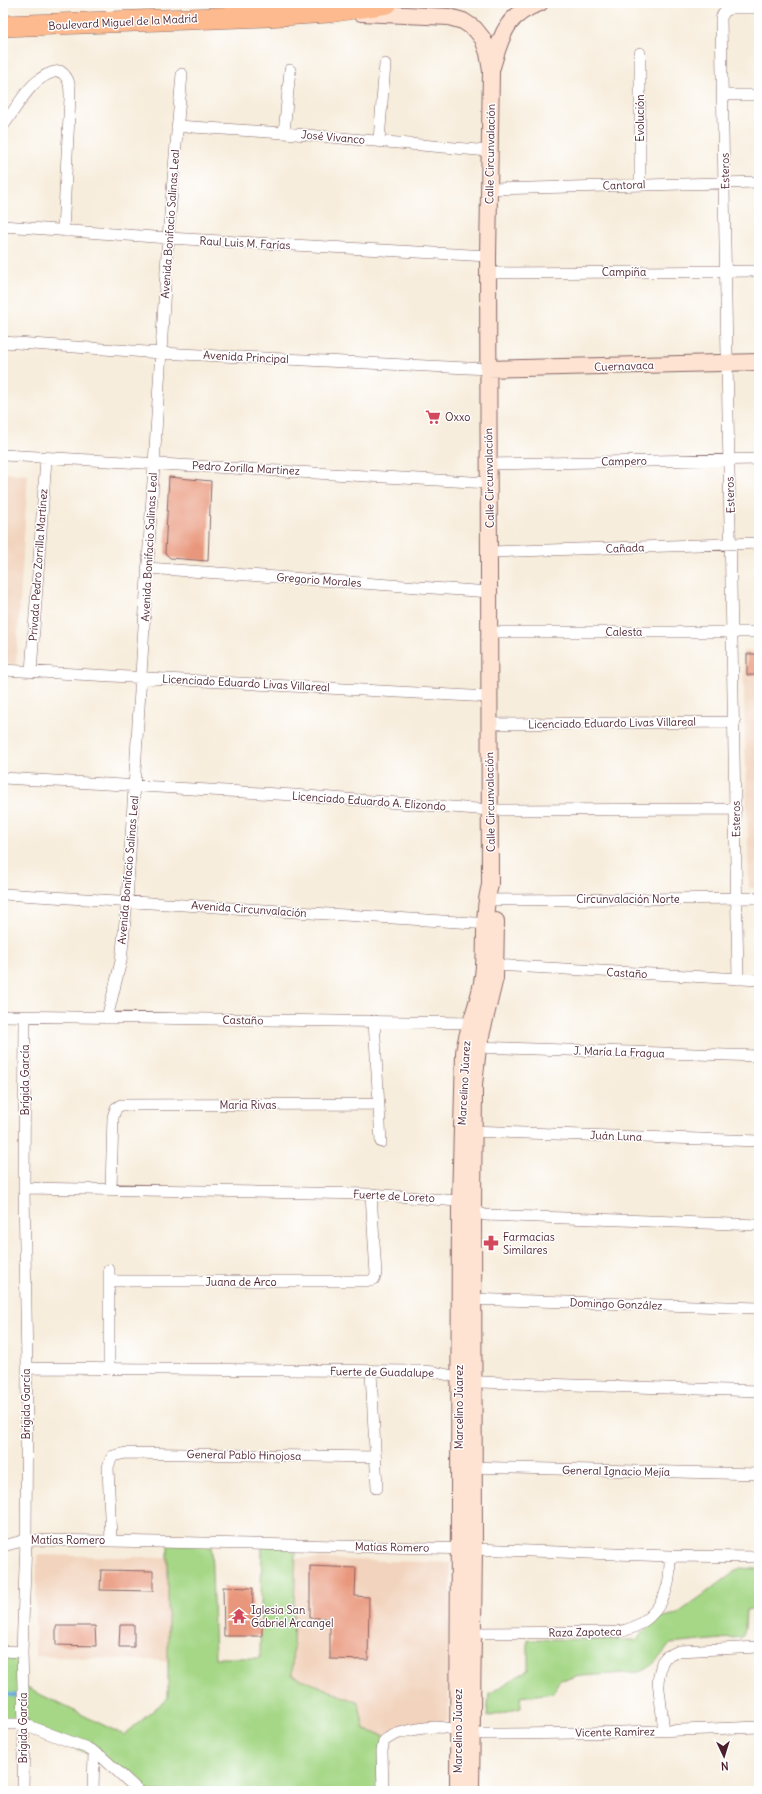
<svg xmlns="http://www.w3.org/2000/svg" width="762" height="1794" font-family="Delius,sans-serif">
<rect width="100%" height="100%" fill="#fff"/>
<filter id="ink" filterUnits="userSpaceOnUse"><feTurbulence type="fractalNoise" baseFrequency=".025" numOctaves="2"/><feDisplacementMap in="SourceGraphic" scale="8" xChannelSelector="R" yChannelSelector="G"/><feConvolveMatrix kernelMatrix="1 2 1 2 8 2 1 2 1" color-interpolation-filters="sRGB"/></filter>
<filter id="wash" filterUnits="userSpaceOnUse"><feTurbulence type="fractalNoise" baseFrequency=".012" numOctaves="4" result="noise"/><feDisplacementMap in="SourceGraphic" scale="16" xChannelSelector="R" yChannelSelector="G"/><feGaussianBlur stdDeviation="0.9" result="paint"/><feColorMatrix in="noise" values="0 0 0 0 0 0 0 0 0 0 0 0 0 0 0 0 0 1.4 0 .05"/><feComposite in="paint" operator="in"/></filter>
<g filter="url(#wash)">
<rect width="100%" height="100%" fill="#f7eddc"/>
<path fill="#f2d4be" d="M3,473L28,475L16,664L3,663Z
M759,650V888H749L743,651Z
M37,1555L170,1558L169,1661L35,1656Z
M294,1558L451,1563L448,1720L382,1735L364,1730L359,1703L292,1675Z"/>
<path fill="#a5d786" stroke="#787b58" d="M168,1542L211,1543L215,1658H260L262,1544L296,1545L292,1675L359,1703L364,1730L391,1737L387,1739L383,1791H139L111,1765L24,1724H3V1651L22,1652L23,1686L124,1735L168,1698Z
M740,1568L759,1569V1608L746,1610L745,1629L742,1637L670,1644C661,1656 653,1667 639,1672L581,1676L560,1680L553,1693L520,1697L521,1708L487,1717L489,1694L528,1670V1639L636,1640L658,1618L677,1614Z"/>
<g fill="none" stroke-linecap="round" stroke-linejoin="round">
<path stroke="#6babdf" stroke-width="4" d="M3,1694L20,1696"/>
</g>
<g id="blocks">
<path fill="#e9977c" d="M169,477L211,481L208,561L170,558L165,553Z
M747,654H759V675H747Z
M310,1566L356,1568L355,1596L369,1597L368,1660L330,1659V1618H310Z
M101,1570L153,1571V1591L100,1590Z
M223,1587L253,1588L252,1620L262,1621V1636H224Z
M120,1625H134V1647H119Z
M56,1626H95L96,1646L56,1645Z"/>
</g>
</g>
<g filter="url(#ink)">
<use href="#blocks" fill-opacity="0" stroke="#876769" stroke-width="1"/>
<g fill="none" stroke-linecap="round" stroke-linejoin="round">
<g stroke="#876769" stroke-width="12">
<path id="street" d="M640,53V184
M723,95H759
M3,126C18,106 33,73 60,71C70,78 70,86 70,98L63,231
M177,126L284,133L489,151
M284,133L290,70
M379,140L385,64
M489,189L759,182
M3,226L168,238L488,256
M488,273L759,271
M3,342L161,353L488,369
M3,455L489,483
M488,464L759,459
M490,552L759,543
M147,568L490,592
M489,632H759
M3,670L489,697
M31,672L46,459
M489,724L735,722
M3,778L294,795L490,810L736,809
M3,894L491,924
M486,900L759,898
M495,965L759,980
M738,979L721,18L724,12L731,8H759
M3,1016L476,1023
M107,1018L121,961L127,901L168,238L182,74
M374,1021L381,1142
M472,1047L759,1056
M468,1131L759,1141
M24,1188L371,1194L457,1201L473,1211L485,1215L759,1225
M111,1189L113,1117L116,1108L121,1105L378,1104
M109,1270V1368
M110,1281H370L374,1279L376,1274L371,1194
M468,1299L759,1308
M27,1368L421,1371L435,1372L479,1382L759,1391
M371,1372L377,1488
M468,1467L759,1474
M111,1541L108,1467L111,1459L113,1456L126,1453L375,1457
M3,1546L26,1540L111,1541L474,1549L670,1556L759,1557
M467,1633L616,1632C642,1629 662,1610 668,1584C670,1576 670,1565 670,1556
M3,1651L22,1652
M3,1724H24L87,1748L102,1757L139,1791
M664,1731L658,1681L662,1662L666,1657L679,1651L759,1647
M23,1791L24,1724L22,1652L26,1540L27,1368L24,1188L25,1017
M93,1791L94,1752
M383,1791L382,1751L384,1741C396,1731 421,1728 436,1727C452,1727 468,1734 484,1734C576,1734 667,1731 759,1727"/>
</g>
<g stroke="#876769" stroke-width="18">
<path id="secondary" d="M361,13L449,17L463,21L475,29L483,39L488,53L491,71L488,256L490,885C482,915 487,946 483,976C480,1002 467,1027 464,1053L460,1202L458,1791
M492,67C502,35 505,15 540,3
M488,369L759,362
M471,1791L474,1549L473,1211L474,1085L478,1048L495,978L496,921"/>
</g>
<g stroke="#876769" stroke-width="22">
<path id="highway" d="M3,26L267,16L329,12L387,3"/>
</g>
<use href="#street" stroke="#fff" stroke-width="11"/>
<use href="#secondary" stroke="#fee3d2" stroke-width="16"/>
<use href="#highway" stroke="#fcba8e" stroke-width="21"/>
</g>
</g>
<defs>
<g id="supermarket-bare" transform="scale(1.2)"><path d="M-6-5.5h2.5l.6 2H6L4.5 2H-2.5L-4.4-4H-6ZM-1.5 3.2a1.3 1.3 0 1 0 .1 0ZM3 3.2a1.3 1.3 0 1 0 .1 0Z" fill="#d1495b" stroke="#fff" stroke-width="2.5" paint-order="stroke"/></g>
<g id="pharmacy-bare" transform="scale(1.2)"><path d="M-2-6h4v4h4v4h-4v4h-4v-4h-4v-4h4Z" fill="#d1495b" stroke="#fff" stroke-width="2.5" paint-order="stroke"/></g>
<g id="temple-bare" transform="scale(1.2)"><path d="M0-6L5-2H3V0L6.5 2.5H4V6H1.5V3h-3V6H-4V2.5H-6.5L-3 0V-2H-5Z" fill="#d1495b" stroke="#fff" stroke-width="2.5" paint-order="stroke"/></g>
</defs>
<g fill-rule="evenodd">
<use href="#supermarket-bare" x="433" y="417"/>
<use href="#pharmacy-bare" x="491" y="1243"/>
<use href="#temple-bare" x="239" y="1616"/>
</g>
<g text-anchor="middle" stroke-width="3" stroke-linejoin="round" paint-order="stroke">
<g font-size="11" fill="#4a1f2b" stroke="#fff">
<text transform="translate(123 22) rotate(-3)" y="4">Boulevard Miguel de la Madrid</text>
<text transform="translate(640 118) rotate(-90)" y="4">Evolución</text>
<text transform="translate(333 137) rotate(5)" y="4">José Vivanco</text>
<text transform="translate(490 154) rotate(-89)" y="4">Calle Circunvalación</text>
<text transform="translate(725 171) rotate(-91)" y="4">Esteros</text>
<text transform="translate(624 185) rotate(-2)" y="4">Cantoral</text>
<text transform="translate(170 224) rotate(-86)" y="4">Avenida Bonifacio Salinas Leal</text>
<text transform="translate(245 243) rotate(3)" y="4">Raul Luis M. Farías</text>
<text x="624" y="276">Campiña</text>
<text transform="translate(246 357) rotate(3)" y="4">Avenida Principal</text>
<text transform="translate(624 366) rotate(-2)" y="4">Cuernavaca</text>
<text transform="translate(624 461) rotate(-1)" y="4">Campero</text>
<text transform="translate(246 468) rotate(3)" y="4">Pedro Zorilla Martinez</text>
<text transform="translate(489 478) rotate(-91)" y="4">Calle Circunvalación</text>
<text transform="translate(730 495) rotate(-92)" y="4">Esteros</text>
<text transform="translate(149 547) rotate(-87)" y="4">Avenida Bonifacio Salinas Leal</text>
<text transform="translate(625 548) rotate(-2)" y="4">Cañada</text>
<text transform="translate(38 565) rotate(-86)" y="4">Privada Pedro Zorrilla Martínez</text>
<text transform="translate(319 580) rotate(4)" y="4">Gregorio Morales</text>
<text x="624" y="636">Calesta</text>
<text transform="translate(246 683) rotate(3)" y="4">Licenciado Eduardo Livas Villareal</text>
<text transform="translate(612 723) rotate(-1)" y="4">Licenciado Eduardo Livas Villareal</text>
<text transform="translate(369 801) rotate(4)" y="4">Licenciado Eduardo A. Elizondo</text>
<text transform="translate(490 802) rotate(-91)" y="4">Calle Circunvalación</text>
<text transform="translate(736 819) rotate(-91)" y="4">Esteros</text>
<text transform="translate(128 870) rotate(-85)" y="4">Avenida Bonifacio Salinas Leal</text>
<text x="628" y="903">Circunvalación Norte</text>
<text transform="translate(249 909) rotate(4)" y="4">Avenida Circunvalación</text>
<text transform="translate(627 973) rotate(3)" y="4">Castaño</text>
<text transform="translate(243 1020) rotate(1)" y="4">Castaño</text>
<text transform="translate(619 1052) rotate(2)" y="4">J. María La Fragua</text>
<text transform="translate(25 1080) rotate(-90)" y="4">Brígida García</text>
<text transform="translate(464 1083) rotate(-87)" y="4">Marcelino Júarez</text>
<text x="248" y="1109">María Rivas</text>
<text transform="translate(616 1136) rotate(2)" y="4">Juán Luna</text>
<text transform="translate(394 1196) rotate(3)" y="4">Fuerte de Loreto</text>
<text x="241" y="1286">Juana de Arco</text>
<text transform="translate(616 1304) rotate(2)" y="4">Domingo González</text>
<text transform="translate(382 1372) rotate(1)" y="4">Fuerte de Guadalupe</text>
<text transform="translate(26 1404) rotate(-90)" y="4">Brígida García</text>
<text transform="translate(459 1407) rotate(-90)" y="4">Marcelino Júarez</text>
<text transform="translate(244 1455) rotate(1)" y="4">General Pablo Hinojosa</text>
<text transform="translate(616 1471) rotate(1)" y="4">General Ignacio Mejía</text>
<text x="68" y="1544">Matías Romero</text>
<text transform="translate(392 1547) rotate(1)" y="4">Matías Romero</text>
<text transform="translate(585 1632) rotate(-1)" y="4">Raza Zapoteca</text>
<text transform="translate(23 1728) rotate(-90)" y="4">Brígida García</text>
<text transform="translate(458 1731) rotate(-90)" y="4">Marcelino Júarez</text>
<text transform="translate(615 1732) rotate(-1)" y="4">Vicente Ramírez</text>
</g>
<g font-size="11" fill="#4a1f2b" stroke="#fff" text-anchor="start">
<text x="445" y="421">Oxxo</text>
<text x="503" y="1241">Farmacias<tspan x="503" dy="13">Similares</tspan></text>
<text x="251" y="1614">Iglesia San<tspan x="251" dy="13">Gabriel Arcangel</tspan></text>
</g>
</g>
<rect width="762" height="1794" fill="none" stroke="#fff" stroke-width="16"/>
<g transform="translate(724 1756) rotate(176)" stroke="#ffffff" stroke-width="3" paint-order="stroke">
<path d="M0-3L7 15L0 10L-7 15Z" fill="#4a1f2b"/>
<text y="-6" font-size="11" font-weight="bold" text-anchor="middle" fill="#4a1f2b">N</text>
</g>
</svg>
